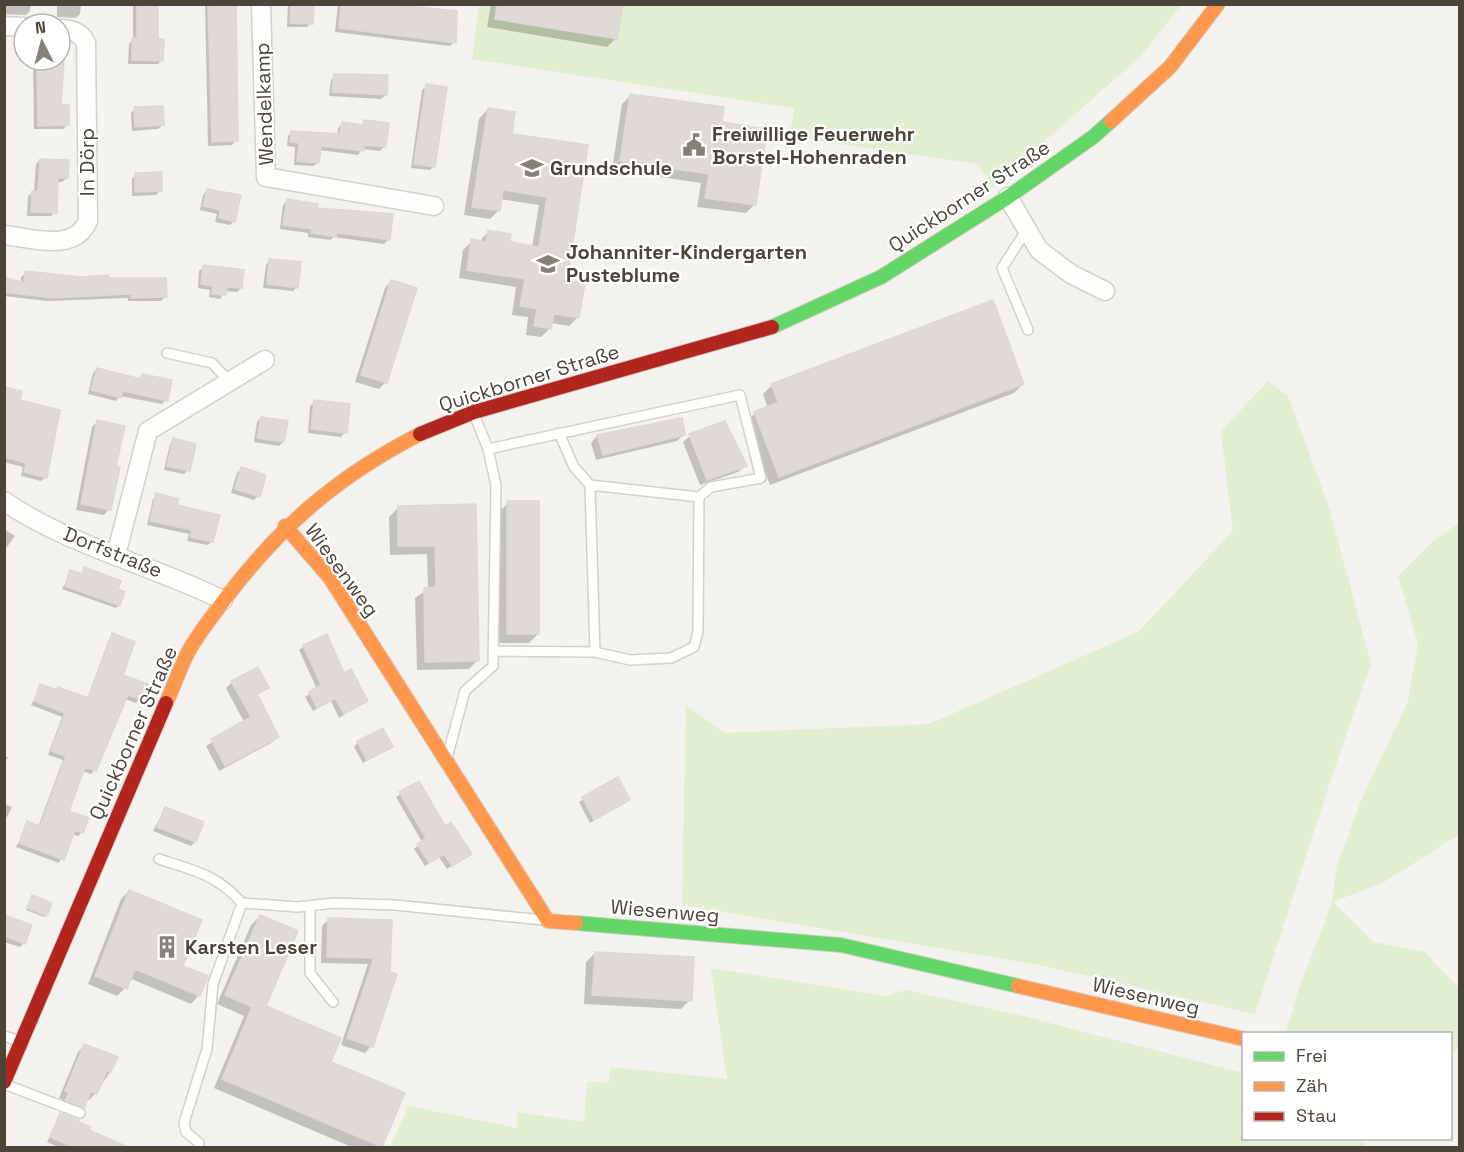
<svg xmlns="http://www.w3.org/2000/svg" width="1464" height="1152" font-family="'Space Grotesk',sans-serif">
<rect width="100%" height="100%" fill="#f4f2ee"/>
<path fill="#e1eecf" d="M479,5H1181L1141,56L992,188L978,164L790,137L794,108L472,59Z
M1268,381L1288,396L1329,507L1371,664L1330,782L1255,1014L1039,965L682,905L686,705L724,733L929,724L1138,632L1233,531L1221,431Z
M1459,523V835L1384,882L1333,902L1374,942L1425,952L1459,988V1045L1451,1055L1450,1034L1286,1033L1298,991L1332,902L1337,865L1360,803L1408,701L1418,644L1398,576L1433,541Z
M711,968L885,996L906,990L1023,1016L1243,1073L1244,1138L1359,1139L1367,1147H390L408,1106L517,1128V1112L584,1122L587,1081L609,1083L610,1067L727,1079Z"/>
<path fill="#0003" d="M4,4H31L30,11L26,15L4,14Z
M57,4H81L80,14L76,18L57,17Z
M118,4H156L157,40L162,60L158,64H128L129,44L133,39V6Z
M205,4H235L236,140L232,145L208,146Z
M288,4H312L311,23L307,27H287Z
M338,4H366L454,42L450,46L335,32Z
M491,4H622L616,38L607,47L487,27Z
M60,45L63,46L60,106L67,125L63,129H34L33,60H60Z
M335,76L386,95L381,99L329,96L331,80Z
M427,86L434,166L430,170L411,168L422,90Z
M631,95L755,204L746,213L697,207L701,183L612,170L622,104Z
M135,109L163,125L158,129L132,131L131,113Z
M488,109L510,135L587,147L566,282L578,317L569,326L551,323L550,328L541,337L526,335L528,317L512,315L516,287L459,278L463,250L472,241L479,242L488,232L508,243L532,247L539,205L500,199L499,210L490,219L464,215L479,119Z
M364,122L384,147L380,151L362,149L358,155L319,150L318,162L314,166L294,165L295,147L287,146L288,136L292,132L337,135L338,128L342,124L360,126Z
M40,160L67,178L62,182H56L55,212L51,216H27L28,196L34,192L36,164Z
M136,174L160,191L156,195L132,196V179Z
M207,190L234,221L230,225L215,222L217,214L200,210L203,195Z
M287,201L315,210L388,240L384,244L334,237L330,240L308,237V233L280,229L283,205Z
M270,260L297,287L293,291L263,288L266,265Z
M204,267L241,288L237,292L225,291L220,299L209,297L210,290L198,288L199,271Z
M26,273L106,280L165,297L161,301H128V298L47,301L4,296V279L21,284V277Z
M391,281L386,382L379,389L355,382L385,288Z
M97,369L139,379L143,375L166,400L162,404L120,396L116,401L88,394L93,373Z
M1023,384L1014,393L770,485L746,422L755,413L768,408L763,394L772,385Z
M4,388L18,402L46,477L41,481L21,476L23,467L4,462Z
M315,402L345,432L341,437L308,433L310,406Z
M261,418L283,442L279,446L254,442L257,422Z
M681,420L684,434L677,441L596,460L591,443L597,436Z
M98,421L114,468L109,509L104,515L76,510L92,427Z
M690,436L745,466L738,472L700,485L683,442Z
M174,440L188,470L184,474L164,470L170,444Z
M241,469L258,496L254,500L231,493L237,473Z
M157,495L176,506L212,541L208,545L187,541L189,534L147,525L153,499Z
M508,503L538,634L529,643H499V512Z
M474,506L478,660L469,669L417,670L415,598L428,589L427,554L390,555L389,517L398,508Z
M4,529L15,536L4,551Z
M85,569L116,590L119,605L116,608L62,589L71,572L80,575Z
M113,635L121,676L140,699L136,703L125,699L95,770L91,774L82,771L67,812L82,832L78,836L72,834L59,863L16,847L28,823L38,827L63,760L48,755L62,717L31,705L41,686L55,691L58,688L87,699L109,639Z
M304,646L343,675L366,701L339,718L331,701L313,711L305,697L317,689L299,650Z
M232,682L267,687L256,696L277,737L271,743L219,771L206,746L244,722L226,688Z
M358,742L391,746L363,763L354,747Z
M4,756L8,757L4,766Z
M617,779L629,799L590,823L579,802Z
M418,783L465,858L447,869L439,857L425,866L414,849L422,842L396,797Z
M4,804L12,807L4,823Z
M165,808L195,842L191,846L153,831Z
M129,891L199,995L191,1004L129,978L125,988L117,996L88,984L121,899Z
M32,897L46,915L44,917L26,910Z
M260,916L264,1007L329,1062L379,1148H354L214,1088L244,1016L217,1004L251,925Z
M329,919L390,921L371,1046L365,1053L341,1045L368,964L321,963L322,926Z
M4,921L24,943L20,947L4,942Z
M595,953L690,1000L681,1009L584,1004L586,962Z
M85,1046L110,1072L96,1093L89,1100L86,1099L76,1113L60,1107L63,1100L59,1098L78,1052Z
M61,1114L76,1123L116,1148H61L47,1142Z"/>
<path fill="#dedbd6" stroke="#dcd9d4" stroke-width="1.5" d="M137,4H158V39H164L163,61L132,60V38H137Z
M208,4H236L238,141L212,142Z
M291,4H314L313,24L290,23Z
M341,4H387L457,11L456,43L339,28Z
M497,4H623L617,39L495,19Z
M37,60H64L61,105H69V125L38,126Z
M334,74L388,75L387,95L332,92Z
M426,84L447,87L435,167L414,164Z
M630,94L724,107L722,122L767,129L756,205L705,198L709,174L620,161Z
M163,106L164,125L135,127L134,107Z
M488,108L515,112L512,134L588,145L567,281L585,283L579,318L554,314L551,329L534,326L537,309L520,306L525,279L467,270L471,239L486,242L488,230L511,234L510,242L539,247L547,197L503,190L500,211L472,207Z
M364,120L389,123L386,147L364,145V151L321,146L319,163L297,161L299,143L290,142L291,131L340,134L342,122L363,125Z
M40,159L69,160L68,178H58L57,213L31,212L32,191H38Z
M162,172V191L135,192V173Z
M207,189L241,195L235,222L219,218L220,210L203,206Z
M287,199L318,204L317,208L393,214L390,240L337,233L336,237L311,233L312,229L283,225Z
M269,259L301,262L298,288L267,284Z
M203,265L244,270L242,288L227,287L226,295L212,294L213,286L201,284Z
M25,271L81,277L108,275V278H166L167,297L131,298V294L52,298L4,292V277L24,283Z
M391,280L417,288L387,383L361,375Z
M993,300L1024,384L779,477L754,412L778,402L771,384Z
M97,368L141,379L142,374L172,380L168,401L123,391L121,398L91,390Z
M4,387L22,391L20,400L60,410L47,478L24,472L26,463L4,457Z
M314,400L350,404L347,433L311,429Z
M261,417L288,421L284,442L257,438Z
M682,418L685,435L603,455L597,435Z
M97,420L125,426L116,466L120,467L111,510L81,504Z
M725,421L747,466L707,480L689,434Z
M173,438L196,444L190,471L167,466Z
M241,467L266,475L260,497L235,489Z
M156,493L179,499L177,505L220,515L213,542L190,537L192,530L150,521Z
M507,501H539V634H507Z
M476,504L479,661L425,662L424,588L436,587L435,546H398V506Z
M84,567L121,581L118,589L125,592L120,606L65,586L70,570L82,574Z
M112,633L135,642L123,675L148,684L142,700L128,695L96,771L85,767L69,811L89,818L83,833L75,830L64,860L19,843L27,821L40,826L66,756L51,751L65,713L34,701L40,684L57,690L58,687L88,698Z
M327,634L344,673L351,669L368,701L344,714L335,698L317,708L309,692L321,685L303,645Z
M258,667L269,688L257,694L279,737L225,766L211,739L251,717L231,681Z
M383,728L393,747L367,760L357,741Z
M618,777L630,800L594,820L582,797Z
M419,781L445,826L451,822L472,854L452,866L444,854L429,863L417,844L426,838L399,792Z
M165,807L204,822L196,842L157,827Z
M129,890L202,920L183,966L208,976L200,996L135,969L127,989L95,976Z
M32,895L52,903L47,916L27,908Z
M4,915L32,925L25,944L4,936Z
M260,915L298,931L266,1006L341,1038L331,1062L405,1093L382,1147L222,1079L252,1007L225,995Z
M328,918L392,920L390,972L397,974L373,1047L347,1038L374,958L327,957Z
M595,952L694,957L692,1001L592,995Z
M84,1044L118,1057L111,1072L107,1071L97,1094L91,1092L84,1108L65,1100L69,1093L65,1091Z
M60,1113L79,1120L78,1122L91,1127L89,1130L130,1148H75L50,1137Z"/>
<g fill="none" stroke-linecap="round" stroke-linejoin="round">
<g stroke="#d2d0cb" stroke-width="12">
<path id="lane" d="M1026,231L1002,268L1028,330
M167,353L212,363L230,382
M559,433L574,467L590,485L699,497
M488,449L740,395L761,478L711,487L699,497L698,631L694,647L671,658L630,660L595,652L494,651
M590,485L595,652
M448,754L465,691L493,666L496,485L488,449L474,414
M159,859C195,871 216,874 242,903
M310,906V973L333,1002
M4,1036L20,1041
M4,1084L80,1113
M199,1143L186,1132L184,1123L207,1049L213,984L242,903L298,907L334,903L395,905L543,920"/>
</g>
<g stroke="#d2d0cb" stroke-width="21">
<path id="street" d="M261,4L266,177L434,206
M4,26L24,27
M1008,197L1039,250L1071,274L1105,291
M4,235C33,238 74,253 88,221L86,43C81,32 71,29 60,29
M4,501C67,545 154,566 223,600
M116,555L148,431L265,360"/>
</g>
<g stroke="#d3cfc5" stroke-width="16">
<path id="fast" d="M772,327L881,277L1008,197L1093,137L1111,121
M576,923L841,945L1018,986"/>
</g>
<g stroke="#d3cfc5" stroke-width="16">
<path id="slow" d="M1111,121L1170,67L1218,4
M285,526L330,578L548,921L576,923
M166,703C173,688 179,671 186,656C196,636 212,617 225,599C280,526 338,476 420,434
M1018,986L1244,1039"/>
</g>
<g stroke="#d3cfc5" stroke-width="16">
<path id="jam" d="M420,434L474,412L772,327
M4,1082L166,703"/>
</g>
<use href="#lane" stroke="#fdfdfc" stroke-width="9"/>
<use href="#street" stroke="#fdfdfc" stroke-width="18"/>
<use href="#fast" stroke="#63d668" stroke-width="14"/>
<use href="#slow" stroke="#ff974d" stroke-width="14"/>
<use href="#jam" stroke="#b3261e" stroke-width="14"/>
</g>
<defs>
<g id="civic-bare" transform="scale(1.8)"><path d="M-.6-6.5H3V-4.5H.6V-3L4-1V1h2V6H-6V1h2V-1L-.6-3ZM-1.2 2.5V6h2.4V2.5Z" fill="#868178" stroke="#fff" stroke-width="2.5" paint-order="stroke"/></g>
<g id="school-bare" transform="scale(1.8)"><path d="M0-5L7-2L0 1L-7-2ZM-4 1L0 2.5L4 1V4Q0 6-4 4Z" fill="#868178" stroke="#fff" stroke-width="2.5" paint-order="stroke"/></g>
<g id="building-bare" transform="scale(1.8)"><path d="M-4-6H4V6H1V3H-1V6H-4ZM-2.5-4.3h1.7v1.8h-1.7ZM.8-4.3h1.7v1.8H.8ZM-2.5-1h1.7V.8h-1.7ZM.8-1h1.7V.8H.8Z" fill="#868178" stroke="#fff" stroke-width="2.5" paint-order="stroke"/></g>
</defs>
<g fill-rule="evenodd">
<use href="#civic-bare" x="694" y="145"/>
<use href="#school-bare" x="532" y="168"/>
<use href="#school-bare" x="548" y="264"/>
<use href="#building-bare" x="167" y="947"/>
</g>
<g text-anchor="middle" stroke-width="4.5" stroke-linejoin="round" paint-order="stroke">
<g font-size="20" fill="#4b4439" stroke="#fff">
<text transform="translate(264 104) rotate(-92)" y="7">Wendelkamp</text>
<text transform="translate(87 162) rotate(-90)" y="7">In Dörp</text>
<text transform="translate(969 196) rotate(-33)" y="7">Quickborner Straße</text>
<text transform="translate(529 378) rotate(-17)" y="7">Quickborner Straße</text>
<text transform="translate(113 552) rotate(22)" y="7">Dorfstraße</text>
<text transform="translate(342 570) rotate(54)" y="7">Wiesenweg</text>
<text transform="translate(133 733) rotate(-66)" y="7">Quickborner Straße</text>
<text transform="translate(665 911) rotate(5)" y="7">Wiesenweg</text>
<text transform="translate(1146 996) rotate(13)" y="7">Wiesenweg</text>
</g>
<g font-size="20" font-weight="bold" fill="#4b4439" stroke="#fff" text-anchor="start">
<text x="712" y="141">Freiwillige Feuerwehr<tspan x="712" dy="23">Borstel-Hohenraden</tspan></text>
<text x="550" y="175">Grundschule</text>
<text x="566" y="259">Johanniter-Kindergarten<tspan x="566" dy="23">Pusteblume</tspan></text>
<text x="185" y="954">Karsten Leser</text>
</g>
</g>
<rect width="1464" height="1152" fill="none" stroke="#4b4439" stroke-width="12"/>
<rect x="1242" y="1032" width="210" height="108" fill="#ffffff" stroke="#b7b4b0" stroke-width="1.5"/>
<rect x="1254" y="1052" width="30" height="9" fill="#63d668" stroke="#b7b4b0" stroke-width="1.5"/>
<text x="1296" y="1062" font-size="18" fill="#4b4439">Frei</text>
<rect x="1254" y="1082" width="30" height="9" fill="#ff974d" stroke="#b7b4b0" stroke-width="1.5"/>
<text x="1296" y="1092" font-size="18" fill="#4b4439">Zäh</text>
<rect x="1254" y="1112" width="30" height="9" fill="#b3261e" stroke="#b7b4b0" stroke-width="1.5"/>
<text x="1296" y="1122" font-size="18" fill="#4b4439">Stau</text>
<g transform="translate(42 42) rotate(354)"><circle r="28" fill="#ffffff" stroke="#b7b4b0" stroke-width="1.5"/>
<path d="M0-4.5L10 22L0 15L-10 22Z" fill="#868178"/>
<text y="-9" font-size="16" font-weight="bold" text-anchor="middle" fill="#4b4439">N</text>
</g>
</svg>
